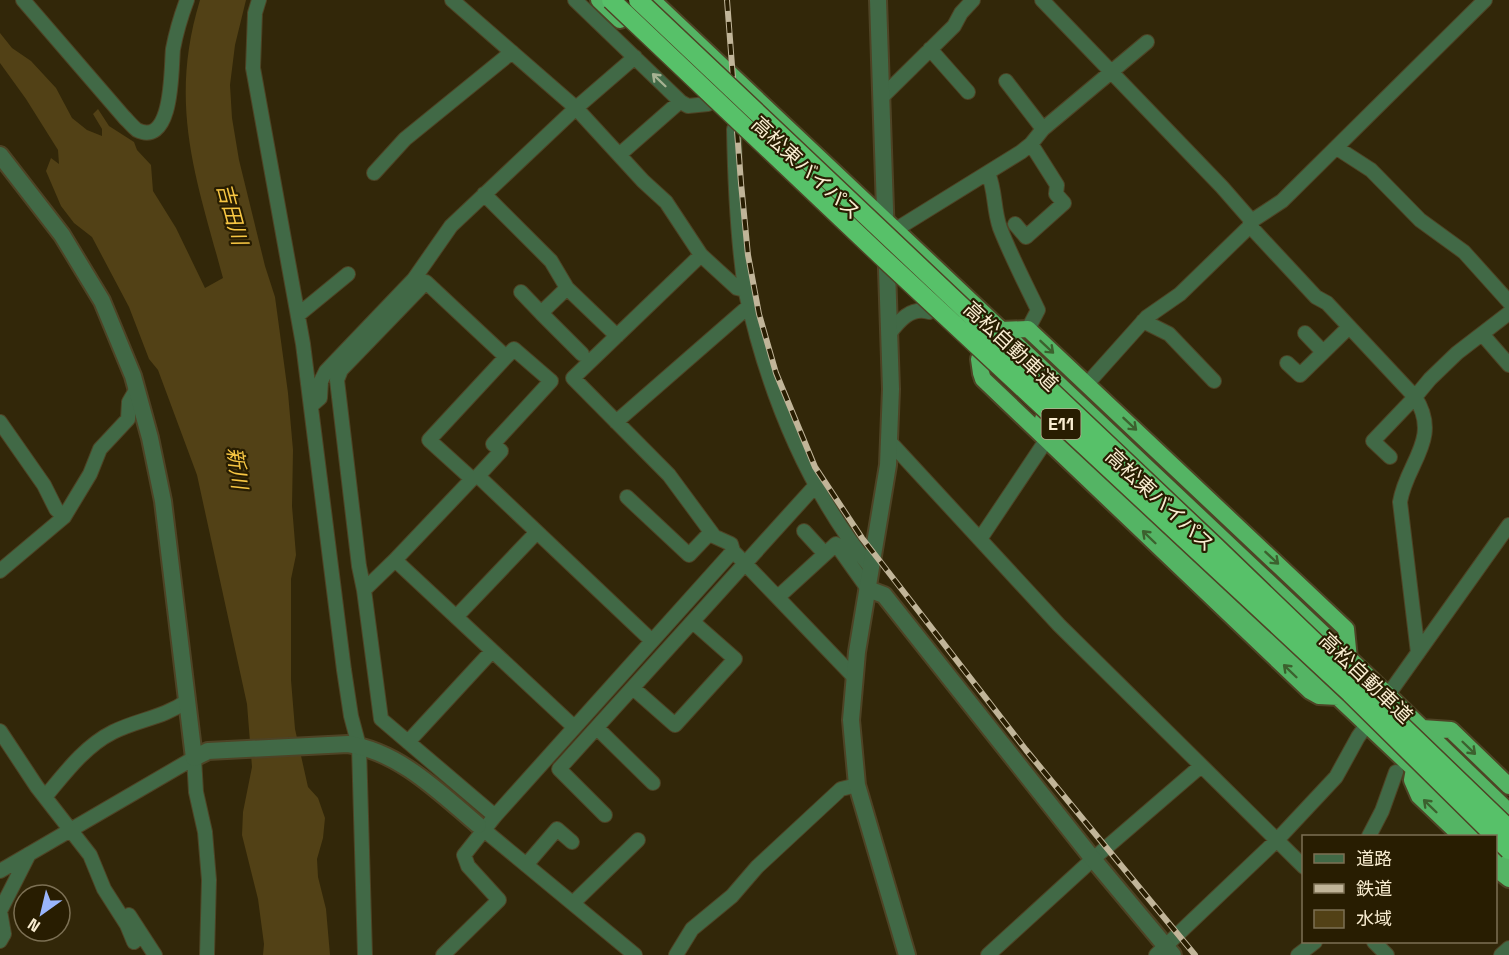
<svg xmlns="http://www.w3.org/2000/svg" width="1509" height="955" font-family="'Space Grotesk','Noto Sans JP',sans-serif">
<rect width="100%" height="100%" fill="#322709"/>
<path fill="#524116" d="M200,0H246L235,45L230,85L232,118L239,160L265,266L275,297L288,393L293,450L292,506L296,555L291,579V680L295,729L308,787L318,798L325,818L323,838L317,859L318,877L326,909L330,955H263L264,944L258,899L242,835L243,812L252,767L247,704L197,475L158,370L149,359L129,307L92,237L74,223L61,206L46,171L51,158L59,164L58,150L26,99L0,63V33L12,48L31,61L56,88L72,118L87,130L102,136V129L93,114L98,109L109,126L134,142L137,150L151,165L153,191L176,228L205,288L223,278C196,178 168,105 200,0Z"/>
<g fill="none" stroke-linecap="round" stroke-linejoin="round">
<g stroke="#4e4325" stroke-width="16">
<path id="minor" d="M23,0L124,117C128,121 133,127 137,130C174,148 171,66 173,49C176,33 181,16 187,0
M259,0L255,13L253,68L303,344L344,670L351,716L359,746L365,955
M452,0L576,108L643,181L666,202L701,255L573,378L669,475L714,536
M575,0L681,102L688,106L708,104
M1042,0L1222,187L1250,219V226L1316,297L1327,303L1415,397C1442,439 1406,463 1400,502L1418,653
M930,49L968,92
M1006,81L1043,129
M881,98L954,26L961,13L973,0
M734,129C735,182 737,235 745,288C748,304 753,321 757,337C780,420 817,501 871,568
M1337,148L1371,170L1420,220L1464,252L1509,302
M619,155L676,105
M374,173L405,139L512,52
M988,173C996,192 993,208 1000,228C1011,256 1025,283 1038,310L1028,329
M484,194L551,261L567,288L617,336
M1250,222L1282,201L1485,0
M1015,224L1026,237L1064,203L1056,194L1057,185L1031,144
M895,230L1021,152L1031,144L1043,129L1147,42
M701,255L737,288L745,290
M567,288L541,313L582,354
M521,292L541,313
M298,315L348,274
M1143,321L1169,334L1214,381
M1305,333L1323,352
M889,334C899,321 911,306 929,312
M1482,334L1509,365
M1287,363L1300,375L1349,327
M1087,384L1147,317L1180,294L1250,226
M312,405L320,398L321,381L326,371L414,279L451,226L576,108L635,57
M0,422L44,485L56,509L64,517
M616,422L749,306
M890,442L1059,625L1304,867
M1390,457L1373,441L1415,397L1430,379L1457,353L1509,313
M478,476L501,451L493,444L551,381L514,349L506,357
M627,497L689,555L709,534L731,544L733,551
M804,531L825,554
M980,539L1047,439
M395,560L364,590L381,719L495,816
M0,571L64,517L90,474L100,449L128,419L129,402L136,390
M364,590L359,566L337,380L341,370L426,282L506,357L429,440L472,479
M778,597L836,544L868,589
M456,617L537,532
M633,688L675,725L735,659L693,622
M574,727L395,560L472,479L478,476L652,641
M597,728L653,783
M0,731L37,787L90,855L104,889L127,925L134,942
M408,742L492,651
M45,797C65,773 85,746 113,732C139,719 163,718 187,701
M605,815L559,769L816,485
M478,825L635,955
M1369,836L1382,811L1396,772
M526,865L557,829L572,842
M0,871L194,758L196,792L205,832L209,880L207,955
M573,903L638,840
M129,915L155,955
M0,941L4,934L0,911L29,854
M1374,942L1387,955
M443,955L499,900L468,866L464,855L495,816L733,551L854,677
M676,955L692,929L732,896L757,867L841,789L857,785
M988,955L1093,859L1201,766
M1156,955L1277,840L1336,777L1358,737L1509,525
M1298,955L1315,942
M1501,955L1509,948"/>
</g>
<g stroke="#4e4325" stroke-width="20">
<path id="tertiary" d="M878,0L891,389L888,465L857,652L851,720L857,785L907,955
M0,155L62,235L102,301L133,376L150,438L163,501L194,758L208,751L348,744C400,752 440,793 478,825
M868,589L884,595L1093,859L1173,955"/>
</g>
<g stroke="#4e4325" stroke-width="20">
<path id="trunk" d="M599,0L620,20
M652,0L1389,696L1509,812
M1000,330L1028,329L1346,629L1349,659
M979,359L981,373L983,379L1310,691L1319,696L1339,697
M1043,419L1414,769L1480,836
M1422,728L1451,730L1509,786
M1414,769L1412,780L1419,796L1461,836
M1496,852L1509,866
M1496,869L1509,879"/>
</g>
<use href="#minor" stroke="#416946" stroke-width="14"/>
<use href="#tertiary" stroke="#416946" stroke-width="16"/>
<use href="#trunk" stroke="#54b464" stroke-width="16"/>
<g stroke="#c1b599" stroke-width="6">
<path id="rail" d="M727,0L741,183L748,255L759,314L776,373L815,467L862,538L1026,750L1195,955"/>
</g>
<use href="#rail" stroke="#281d01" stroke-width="4" stroke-dasharray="11" stroke-linecap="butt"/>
<g stroke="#4e4325" stroke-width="21" stroke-linecap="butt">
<path id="motorway-bridge" d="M611,0L881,256L1350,693L1509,850
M638,0L1216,547L1509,829"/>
</g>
<use href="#motorway-bridge" stroke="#57c169" stroke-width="18"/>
</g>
<defs><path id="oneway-shaft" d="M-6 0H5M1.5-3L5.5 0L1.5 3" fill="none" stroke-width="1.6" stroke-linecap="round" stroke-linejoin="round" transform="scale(1.5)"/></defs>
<use stroke="#a6b292" href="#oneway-shaft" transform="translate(659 80) rotate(-136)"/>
<g stroke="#3c612e">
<use href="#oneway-shaft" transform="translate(1047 347) rotate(43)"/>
<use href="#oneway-shaft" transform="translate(1130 424) rotate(43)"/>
<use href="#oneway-shaft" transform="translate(1149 537) rotate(-136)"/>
<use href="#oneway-shaft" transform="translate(1272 558) rotate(43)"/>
<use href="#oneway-shaft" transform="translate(1290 671) rotate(-136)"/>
<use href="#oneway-shaft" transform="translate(1469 748) rotate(44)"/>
<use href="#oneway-shaft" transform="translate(1430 806) rotate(-136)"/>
</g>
<g text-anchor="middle" stroke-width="4.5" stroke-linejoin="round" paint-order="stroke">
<rect fill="#281d01" stroke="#baaf93" stroke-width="1.5" x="1041.5" y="409" width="39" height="30" rx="4.5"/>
<g font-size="18" font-weight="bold" fill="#f9edd1">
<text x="1061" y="430">E11</text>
</g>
<g font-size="20" fill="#f9edd1" stroke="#281d01">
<text transform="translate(806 168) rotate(43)" y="7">高松東バイパス</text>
<text transform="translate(1011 346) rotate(43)" y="7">高松自動車道</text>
<text transform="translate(1160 500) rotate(43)" y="7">高松東バイパス</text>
<text transform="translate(1366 678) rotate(44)" y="7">高松自動車道</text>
</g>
<g font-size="21" font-style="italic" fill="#f7c643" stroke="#281d01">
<text transform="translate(232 214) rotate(75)" y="7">吉田川</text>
<text transform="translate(237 468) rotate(82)" y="7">新川</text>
</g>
</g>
<rect x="1302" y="835" width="195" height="108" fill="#281d01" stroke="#7c7054" stroke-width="1.5"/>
<rect x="1314" y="854" width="30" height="9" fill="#416946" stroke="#7c7054" stroke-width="1.5"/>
<text x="1356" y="865" font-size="18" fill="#f9edd1">道路</text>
<rect x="1314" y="884" width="30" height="9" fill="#c1b599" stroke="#7c7054" stroke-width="1.5"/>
<text x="1356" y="895" font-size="18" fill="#f9edd1">鉄道</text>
<rect x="1314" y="910" width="30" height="18" fill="#524116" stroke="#7c7054" stroke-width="1.5"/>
<text x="1356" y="925" font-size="18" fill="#f9edd1">水域</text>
<g transform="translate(42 913) rotate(214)"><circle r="28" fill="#281d01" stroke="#7c7054" stroke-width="1.5"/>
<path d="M0-4.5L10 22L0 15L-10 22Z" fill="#99b5fd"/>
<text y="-9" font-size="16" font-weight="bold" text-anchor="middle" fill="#f9edd1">N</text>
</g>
</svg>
